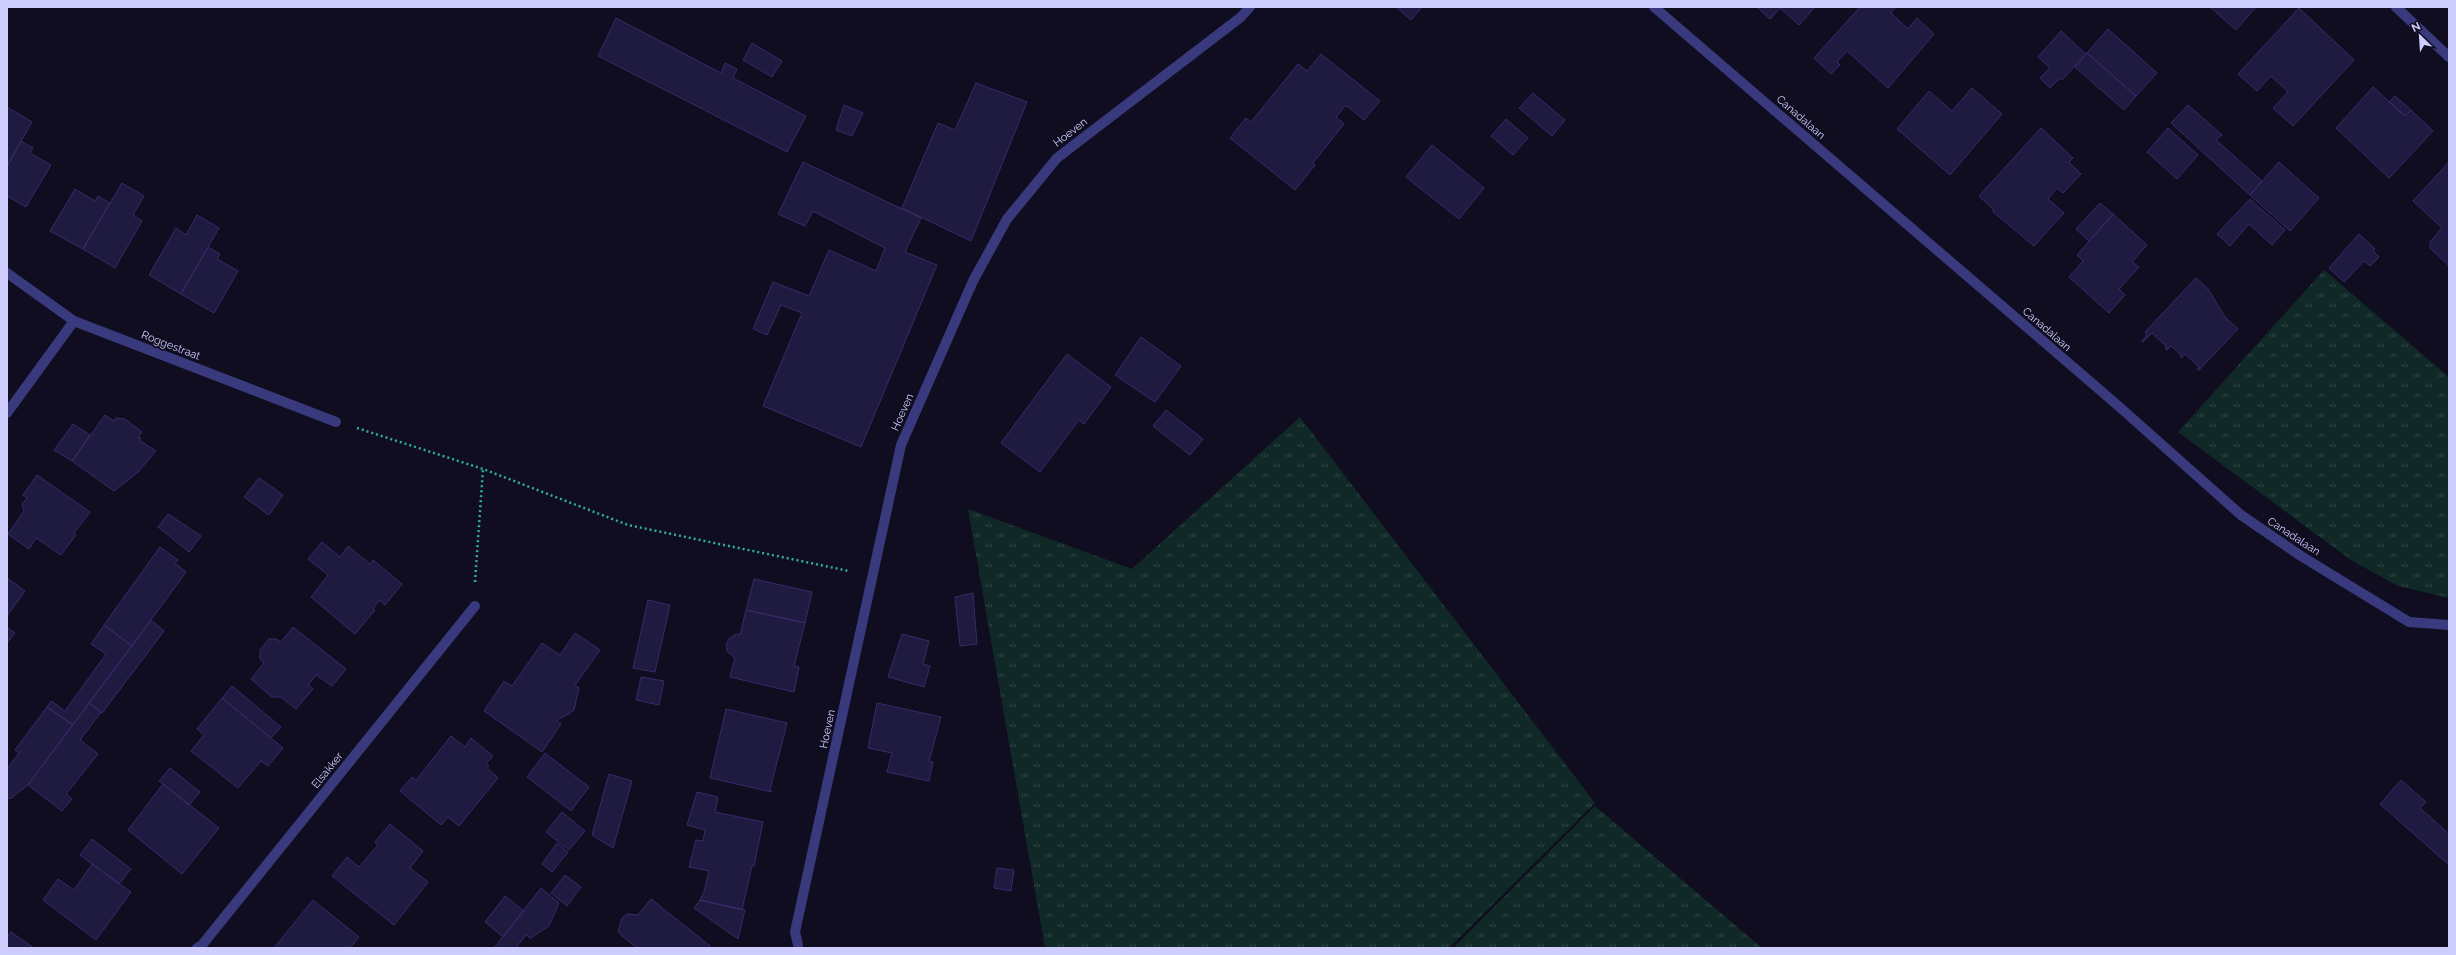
<svg xmlns="http://www.w3.org/2000/svg" width="2456" height="955" font-family="Raleway,sans-serif">
<defs>
<pattern id="grass-tufts" width="24" height="20" patternUnits="userSpaceOnUse"><rect width="24" height="20" fill="#102927"/><path d="M3 7l-1-3M5 7V3M7 7l1-3M15 17l-1-3M17 17v-4M19 17l1-3" fill="none" stroke="#324747"/></pattern>
</defs>
<rect width="100%" height="100%" fill="#0f0d1f"/>
<path fill="url(#grass-tufts)" d="M2324,270L2449,377V598L2398,586L2351,560L2178,432Z
M1300,417L1595,803L1449,948H1045L968,509L1132,569Z
M1595,806L1762,948H1453Z"/>
<path fill="#1f1a40" stroke="#352c6b" d="M1396,7H1422L1411,20Z
M1757,7H1815L1799,25L1780,8L1770,19Z
M1860,7H1896L1891,13L1908,29L1917,18L1934,34L1888,88L1847,51L1837,62L1840,65L1831,74L1814,58Z
M2210,7H2256L2236,30Z
M2299,8L2354,60L2293,126L2273,108L2288,92L2271,76L2257,91L2238,74Z
M616,18L721,73L725,63L737,69L733,78L806,116L787,152L598,56Z
M2108,29L2157,73L2136,96L2087,53Z
M2061,31L2086,54L2062,80L2060,78L2050,88L2040,78L2050,68L2038,57Z
M752,43L782,61L772,77L743,60Z
M2087,53L2136,96L2124,110L2075,67Z
M1321,54L1380,101L1364,120L1347,106L1344,107L1336,117L1344,124L1313,163L1315,165L1295,190L1230,138L1246,118L1251,122L1298,64L1307,71Z
M976,83L1027,102L971,241L902,208L938,123L955,130Z
M2373,87L2405,116L2411,110L2433,131L2389,178L2336,128Z
M1972,88L2002,114L1950,175L1897,129L1929,91L1952,111Z
M1533,93L1565,120L1552,136L1519,108Z
M2395,96L2411,110L2405,116L2389,102Z
M844,105L863,113L852,136L836,130Z
M2188,105L2222,135L2216,140L2262,181L2250,195L2171,123Z
M7,107L32,122L7,166Z
M1506,119L1528,138L1513,155L1491,136Z
M2041,128L2073,158L2069,162L2081,174L2063,193L2057,188L2048,199L2064,213L2034,246L1993,212L1994,210L1979,196Z
M2168,128L2198,155L2177,179L2147,152Z
M21,141L33,148L30,153L51,165L26,207L7,196V166Z
M1432,145L1484,188L1459,219L1406,177Z
M803,162L921,218L905,252L937,265L861,447L763,406L802,313L781,305L767,335L753,329L773,282L809,296L829,250L876,271L885,248L813,211L805,226L778,214Z
M2279,162L2319,198L2290,231L2250,195Z
M2449,162V266L2430,248V242L2442,228L2413,201Z
M122,183L144,196L133,215L142,221L115,268L83,249Z
M75,189L95,201L98,196L110,203L83,249L50,231Z
M2250,199L2285,230L2272,245L2249,224L2230,246L2217,234Z
M2100,203L2113,214L2089,241L2076,229Z
M2113,214L2147,245L2132,262L2139,267L2119,289L2125,295L2109,313L2069,277L2083,261L2077,255Z
M197,215L219,228L181,294L149,275L176,228L186,235Z
M2359,234L2375,249L2373,251L2379,257L2370,266L2364,261L2344,282L2329,268Z
M208,247L220,254L217,259L238,271L214,313L181,294Z
M2196,278L2208,289L2225,317L2238,329L2199,370L2197,369L2199,367L2185,354L2181,358V355L2171,346L2167,350L2165,348L2167,347L2152,333L2143,342L2142,341L2147,335L2145,332Z
M1141,337L1181,366L1155,402L1115,375Z
M1067,354L1111,387L1084,424L1079,420L1040,472L1001,443Z
M1166,410L1203,439L1190,455L1153,426Z
M105,415L114,421L116,418L125,419L142,432L138,437L141,438L139,440L156,451L137,473L114,491L72,461Z
M73,424L90,435L72,461L54,450Z
M37,475L90,512L74,533L76,535L61,555L36,538L29,549L8,534L24,511L22,504L27,498L23,495Z
M259,478L283,495L269,515L244,497Z
M168,514L201,536L189,552L158,527Z
M322,542L340,557L348,546L370,564L373,560L402,584L385,605L379,600L373,609L375,610L355,634L311,597L328,575L308,559Z
M160,547L178,560L175,563L186,572L132,646L104,625Z
M7,578L25,591L7,616Z
M754,579L812,592L805,623L746,610Z
M973,593L977,644L960,646L955,597Z
M648,600L670,605L655,672L633,668Z
M746,610L805,623L794,666L799,667L794,692L730,677L735,658L727,651L726,644L730,638L736,634L740,635Z
M151,620L164,631L102,713L89,703Z
M104,625L132,646L73,725L47,707L51,701L65,711L106,654L91,644Z
M7,627L15,633L7,643Z
M293,627L346,669L332,686L316,675L308,685L313,689L296,709L281,697H272L251,679L264,663L260,659V650L269,639H276L281,642Z
M575,633L600,650L575,685L579,688L574,710L569,714L558,719L557,721L561,724L542,752L484,711L504,681L512,686L542,643L560,655Z
M902,634L929,641L923,664L930,666L924,687L888,677Z
M641,677L664,681L659,705L636,700Z
M232,686L281,727L271,738L222,698Z
M222,698L283,748L268,766L261,761L238,788L191,751L204,735L197,729Z
M89,703L101,712L80,740L98,754L66,794L72,799L62,811L28,785Z
M877,703L941,717L929,761L933,762L929,781L887,772L892,753L868,748Z
M47,707L73,725L28,785L10,799L7,797V769L19,753L15,750Z
M726,709L787,723L770,790L772,792L710,778Z
M451,736L465,747L471,738L493,756L486,764L489,766L487,768L498,778L459,826L448,817L441,825L400,791L412,777L416,780Z
M545,753L589,787L571,811L527,777Z
M170,768L200,792L189,805L159,781Z
M609,774L632,781L613,848L592,835Z
M2401,780L2426,802L2420,808L2449,834V865L2380,804Z
M163,784L219,828L182,874L128,830Z
M697,792L718,797L715,812L763,822L754,866H752L742,910L700,900L704,892L709,871L689,867L696,840L703,841L705,830L687,825Z
M562,812L585,831L569,850L546,832Z
M390,824L423,851L410,868L428,882L394,925L332,876L347,857L359,867L378,845L375,842Z
M92,839L131,869L119,884L80,855Z
M557,843L568,852L552,872L542,864Z
M92,864L131,892L96,940L43,900L58,879L74,890Z
M997,868L1014,870L1011,891L994,888Z
M565,875L581,887L567,906L551,893Z
M541,888L559,903L549,926L531,938L526,935L516,948H494Z
M505,896L524,911L503,937L485,922Z
M651,899L710,946L709,948H637L622,936L618,931L622,918L627,914L638,915Z
M313,900L359,937L350,948H274Z
M700,900L745,910L738,939L694,908Z
M11,932L34,948H7V937Z"/>
<g fill="none" stroke-linecap="round" stroke-linejoin="round">
<path stroke="#30ae9f" stroke-width="2.5" stroke-dasharray="2 3" stroke-linecap="butt" d="M357,428L483,469L628,525L849,571
M475,582L483,469"/>
<path stroke="#393a7d" stroke-width="10" d="M1654,7L2115,403L2241,515L2301,556L2409,622L2449,625
M2396,7L2449,57
M7,273L74,321L336,422
M7,413L74,321
M798,945L795,932L901,445L973,281L1007,219L1057,158L1241,17L1250,7
M197,948L202,945L475,606"/>
</g>
<g text-anchor="middle" stroke-width="4" stroke-linejoin="round" paint-order="stroke">
<g font-size="11" fill="#cfccfe" stroke="#0f0d1f">
<text transform="translate(1801 117) rotate(41)" y="4">Canadalaan</text>
<text transform="translate(1070 132) rotate(-38)" y="4">Hoeven</text>
<text transform="translate(2047 329) rotate(41)" y="4">Canadalaan</text>
<text transform="translate(171 345) rotate(21)" y="4">Roggestraat</text>
<text transform="translate(902 412) rotate(-66)" y="4">Hoeven</text>
<text transform="translate(2294 536) rotate(33)" y="4">Canadalaan</text>
<text transform="translate(827 729) rotate(-78)" y="4">Hoeven</text>
<text transform="translate(327 770) rotate(-51)" y="4">Elsakker</text>
</g>
</g>
<rect width="2456" height="955" fill="none" stroke="#cfccfe" stroke-width="16"/>
<g transform="translate(2420 36) rotate(335)" stroke="#0f0d1f" stroke-width="3" paint-order="stroke">
<path d="M0-3L7 15L0 10L-7 15Z" fill="#cfccfe"/>
<text y="-6" font-size="11" font-weight="bold" text-anchor="middle" fill="#cfccfe">N</text>
</g>
</svg>
